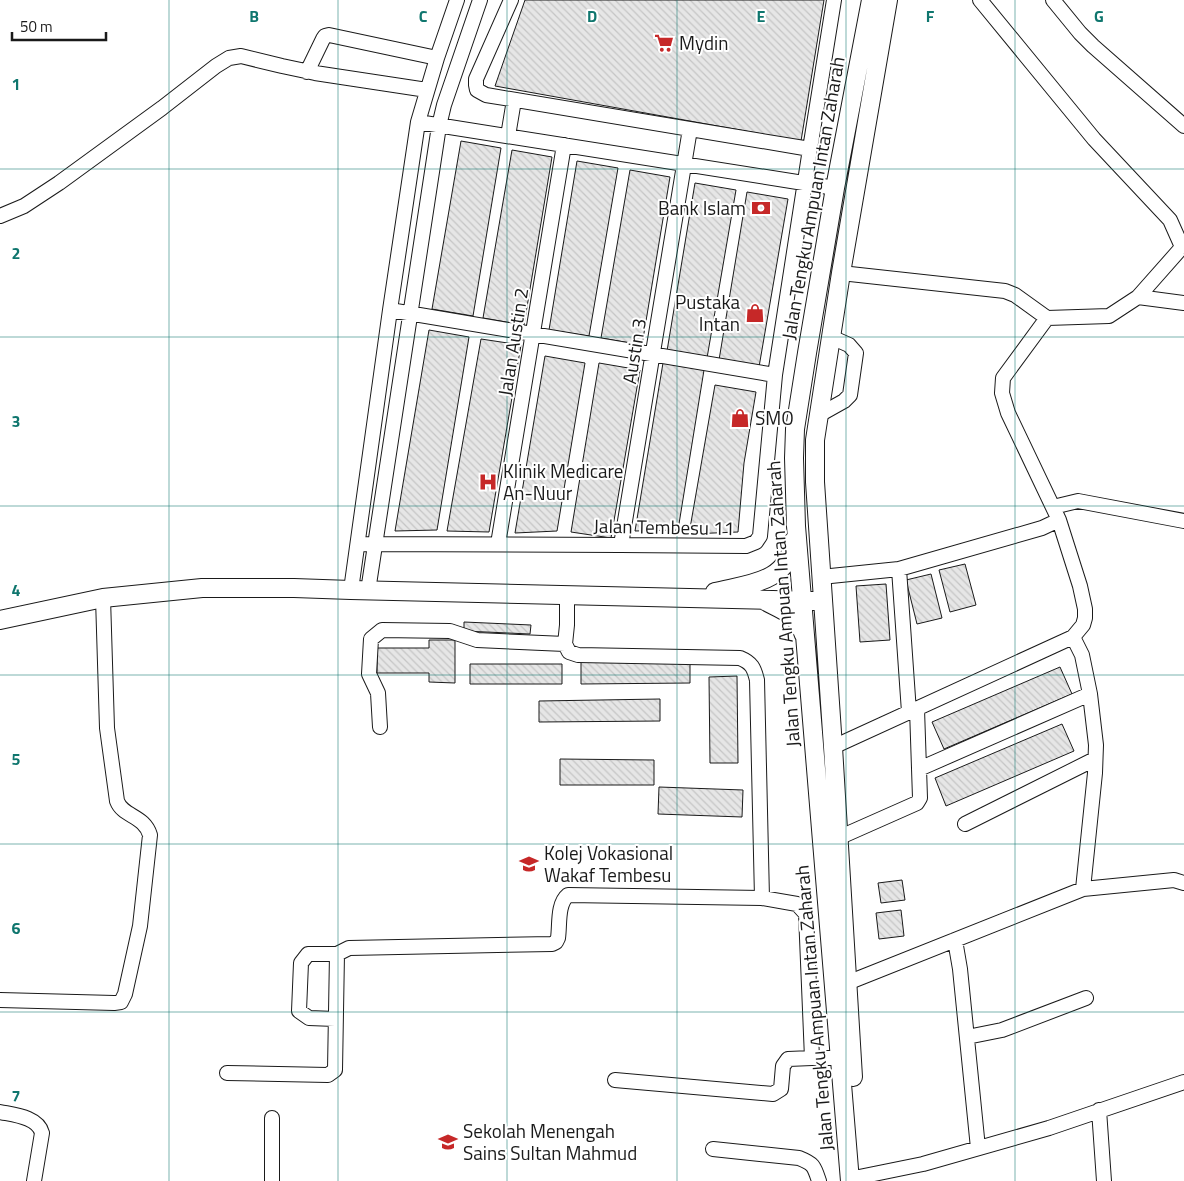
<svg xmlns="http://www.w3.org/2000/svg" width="1184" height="1181" font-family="'Titillium Web',sans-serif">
<defs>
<pattern id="building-back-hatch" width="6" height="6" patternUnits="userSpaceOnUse" patternTransform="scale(1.25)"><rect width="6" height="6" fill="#e6e6e6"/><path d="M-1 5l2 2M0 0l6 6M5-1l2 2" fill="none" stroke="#c5c5c5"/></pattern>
</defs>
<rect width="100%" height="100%" fill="#fff"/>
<path fill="url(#building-back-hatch)" stroke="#1a1a1a" d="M525,0H824L801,141L495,86Z
M461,141L501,148L473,316L432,309Z
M512,150L552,157L524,325L483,318Z
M577,161L618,168L589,336L549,330Z
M630,170L670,177L642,345L601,338Z
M695,183L736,190L707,358L667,351Z
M747,192L788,199L759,367L719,360Z
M429,330L469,337L437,530L395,531Z
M481,339L521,345L489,532L447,531Z
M545,356L585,363L557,531L515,533Z
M599,363L640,370L611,538L571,532Z
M663,363L704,370L678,530L635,531Z
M715,385L756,392L744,463L738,532L689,534Z
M965,564L976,605L950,612L939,570Z
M931,574L942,618L917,624L906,580Z
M886,584L890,640L860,642L856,586Z
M464,622L531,625L530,634L464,631Z
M429,640H455V683L429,682V673H377V648H429Z
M690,660V683L581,684V661Z
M470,664H562V684H470Z
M1060,667L1072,694L944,749L932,722Z
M737,676L738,763H710L709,677Z
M660,699V721L539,722V701Z
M1062,724L1074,751L946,806L935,778Z
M560,759L654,760V785H560Z
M659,787L743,790L742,817L658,814Z
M902,880L905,900L881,903L878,883Z
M901,910L904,936L879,939L876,913Z"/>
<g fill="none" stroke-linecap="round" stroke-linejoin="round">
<g stroke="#1a1a1a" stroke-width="16">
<path id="minor" d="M511,0L476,79V85L477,90L486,95L810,149
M980,0L1094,139L1170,220L1182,247
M1053,0L1080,33L1093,46L1184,126
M307,72L323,39L325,36L329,35L437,58
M418,122L835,188
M508,136L514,100
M0,216L24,206L59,183L162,108L216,66L229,58L241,56L282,66L315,73L427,90
M841,273L1005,291L1015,295L1047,318L1109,316L1138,297L1184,245
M1138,297L1184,303
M390,310L775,375
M819,415L844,401L850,395L856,353L849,345L831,337
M1053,507L1078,501L1184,521
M358,544L621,545L746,546L756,542L760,536L775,375L810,149L834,0
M498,544L564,145
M621,545L690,129
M899,569L909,712
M821,577L899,569L1042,528L1059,520
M351,590L390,310L418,122L437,58L457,0
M368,591L439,126L444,105L480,0
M1073,637L1082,655L1090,694L1096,745L1095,773L1083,889
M380,727L378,693L369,674L371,639L382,630L450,631L477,640L565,644
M833,747L1073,637L1083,625L1085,618V609L1080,586L1059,520L1008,413L1002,393L1003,378L1047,318
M919,769L1090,694
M965,824L1095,759
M838,838L917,803L920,798L917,709
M762,898L797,904L806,914L812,1058H840
M955,940L960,969L978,1148
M839,984L847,983L1083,889L1174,880L1184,883
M0,1000L114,1003L121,1002L125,994L140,926L150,835C144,815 123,817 117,801L107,728L103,598
M335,1019L309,1018L299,1011L301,963L308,954H337
M967,1037L1002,1030L1086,998
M227,1073L328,1075L335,1070L337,954L349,948L552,944L556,942L558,938C560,925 557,904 568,895L762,898L757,680C754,668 752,663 740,658L578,655L569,652L565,644L567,625V595
M615,1080L773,1094L781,1089L783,1066L788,1059L812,1058
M1099,1110L1104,1181
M0,1112C14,1115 38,1117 42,1133L34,1181
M272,1118V1181
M713,1149L799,1158C814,1164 814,1166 819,1181
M850,1178L859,1177L923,1164L1049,1128L1184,1082"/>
</g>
<g stroke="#1a1a1a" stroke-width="20">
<path id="major" d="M715,592C748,584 789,583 794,540
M765,601C784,611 797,614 804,635
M0,620L103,598L202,588H294L351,590L814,601
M853,1077L833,747L815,482V440L841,273L888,0
M850,1181L796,526L794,458L795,429L807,353L835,188L871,0"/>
</g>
<use href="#minor" stroke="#fff" stroke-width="14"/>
<use href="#major" stroke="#fff" stroke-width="18"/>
</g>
<path fill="none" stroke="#0f766e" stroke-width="1" stroke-opacity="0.55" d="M169,0V1181M338,0V1181M507,0V1181M677,0V1181M846,0V1181M1015,0V1181M0,169H1184M0,337H1184M0,506H1184M0,675H1184M0,844H1184M0,1012H1184"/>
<defs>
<g id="supermarket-bare" transform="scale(1.5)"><path d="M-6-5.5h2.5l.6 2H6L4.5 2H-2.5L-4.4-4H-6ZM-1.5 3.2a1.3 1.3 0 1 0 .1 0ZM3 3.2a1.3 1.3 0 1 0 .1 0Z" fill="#c62828" stroke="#fff" stroke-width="2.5" paint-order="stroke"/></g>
<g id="bank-bare" transform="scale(1.5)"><path d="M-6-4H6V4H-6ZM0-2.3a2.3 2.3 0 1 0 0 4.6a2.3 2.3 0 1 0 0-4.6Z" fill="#c62828" stroke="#fff" stroke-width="2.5" paint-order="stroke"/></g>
<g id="shop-bare" transform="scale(1.5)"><path d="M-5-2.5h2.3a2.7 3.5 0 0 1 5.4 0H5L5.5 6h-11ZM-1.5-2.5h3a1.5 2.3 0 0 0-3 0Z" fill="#c62828" stroke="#fff" stroke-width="2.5" paint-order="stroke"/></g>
<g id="hospital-bare" transform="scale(1.5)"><path d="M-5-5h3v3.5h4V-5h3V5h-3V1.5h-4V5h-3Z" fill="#c62828" stroke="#fff" stroke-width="2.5" paint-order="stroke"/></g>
<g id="school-bare" transform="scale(1.5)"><path d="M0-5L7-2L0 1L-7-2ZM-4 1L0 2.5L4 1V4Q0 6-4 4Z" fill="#c62828" stroke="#fff" stroke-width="2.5" paint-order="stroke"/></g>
</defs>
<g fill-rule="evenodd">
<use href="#supermarket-bare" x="664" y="43"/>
<use href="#bank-bare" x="761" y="208"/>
<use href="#shop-bare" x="755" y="313"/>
<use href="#shop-bare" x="740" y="418"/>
<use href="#hospital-bare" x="488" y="482"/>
<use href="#school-bare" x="529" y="864"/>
<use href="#school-bare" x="448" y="1142"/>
</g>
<g text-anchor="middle" stroke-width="4" stroke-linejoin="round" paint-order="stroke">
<g font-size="19" fill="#1a1a1a" stroke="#fff" text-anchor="start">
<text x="679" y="50">Mydin</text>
<text x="746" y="215" text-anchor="end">Bank Islam</text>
<text x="740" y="309" text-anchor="end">Pustaka<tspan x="740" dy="22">Intan</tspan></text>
<text x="755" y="425">SMO</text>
<text x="503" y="478">Klinik Medicare<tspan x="503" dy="22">An-Nuur</tspan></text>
<text x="544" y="860">Kolej Vokasional<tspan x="544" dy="22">Wakaf Tembesu</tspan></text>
<text x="463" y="1138">Sekolah Menengah<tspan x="463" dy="22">Sains Sultan Mahmud</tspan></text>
</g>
<g font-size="19" fill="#1a1a1a" stroke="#fff">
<text transform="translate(813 198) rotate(-80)" y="7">Jalan Tengku Ampuan Intan Zaharah</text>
<text transform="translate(513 342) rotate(-81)" y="7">Jalan Austin 2</text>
<text transform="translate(634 351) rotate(-81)" y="7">Austin 3</text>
<text transform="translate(664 527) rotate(1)" y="7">Jalan Tembesu 11</text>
<text transform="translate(783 604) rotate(-94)" y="7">Jalan Tengku Ampuan Intan Zaharah</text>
<text transform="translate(814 1008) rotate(-95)" y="7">Jalan Tengku Ampuan Intan Zaharah</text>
</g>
</g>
<g font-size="16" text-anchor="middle" font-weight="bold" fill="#0f766e" stroke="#fff" stroke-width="4" stroke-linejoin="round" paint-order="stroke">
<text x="254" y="22">B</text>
<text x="423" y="22">C</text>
<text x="592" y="22">D</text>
<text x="761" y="22">E</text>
<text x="930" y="22">F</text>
<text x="1099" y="22">G</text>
<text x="16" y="90">1</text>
<text x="16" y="259">2</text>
<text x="16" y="427">3</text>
<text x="16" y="596">4</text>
<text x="16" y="765">5</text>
<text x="16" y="934">6</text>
<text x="16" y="1102">7</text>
</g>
<path d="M12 32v8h94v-8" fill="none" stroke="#1a1a1a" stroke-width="2.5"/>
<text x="20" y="32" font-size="15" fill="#1a1a1a" stroke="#ffffff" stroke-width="4" paint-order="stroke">50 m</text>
</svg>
